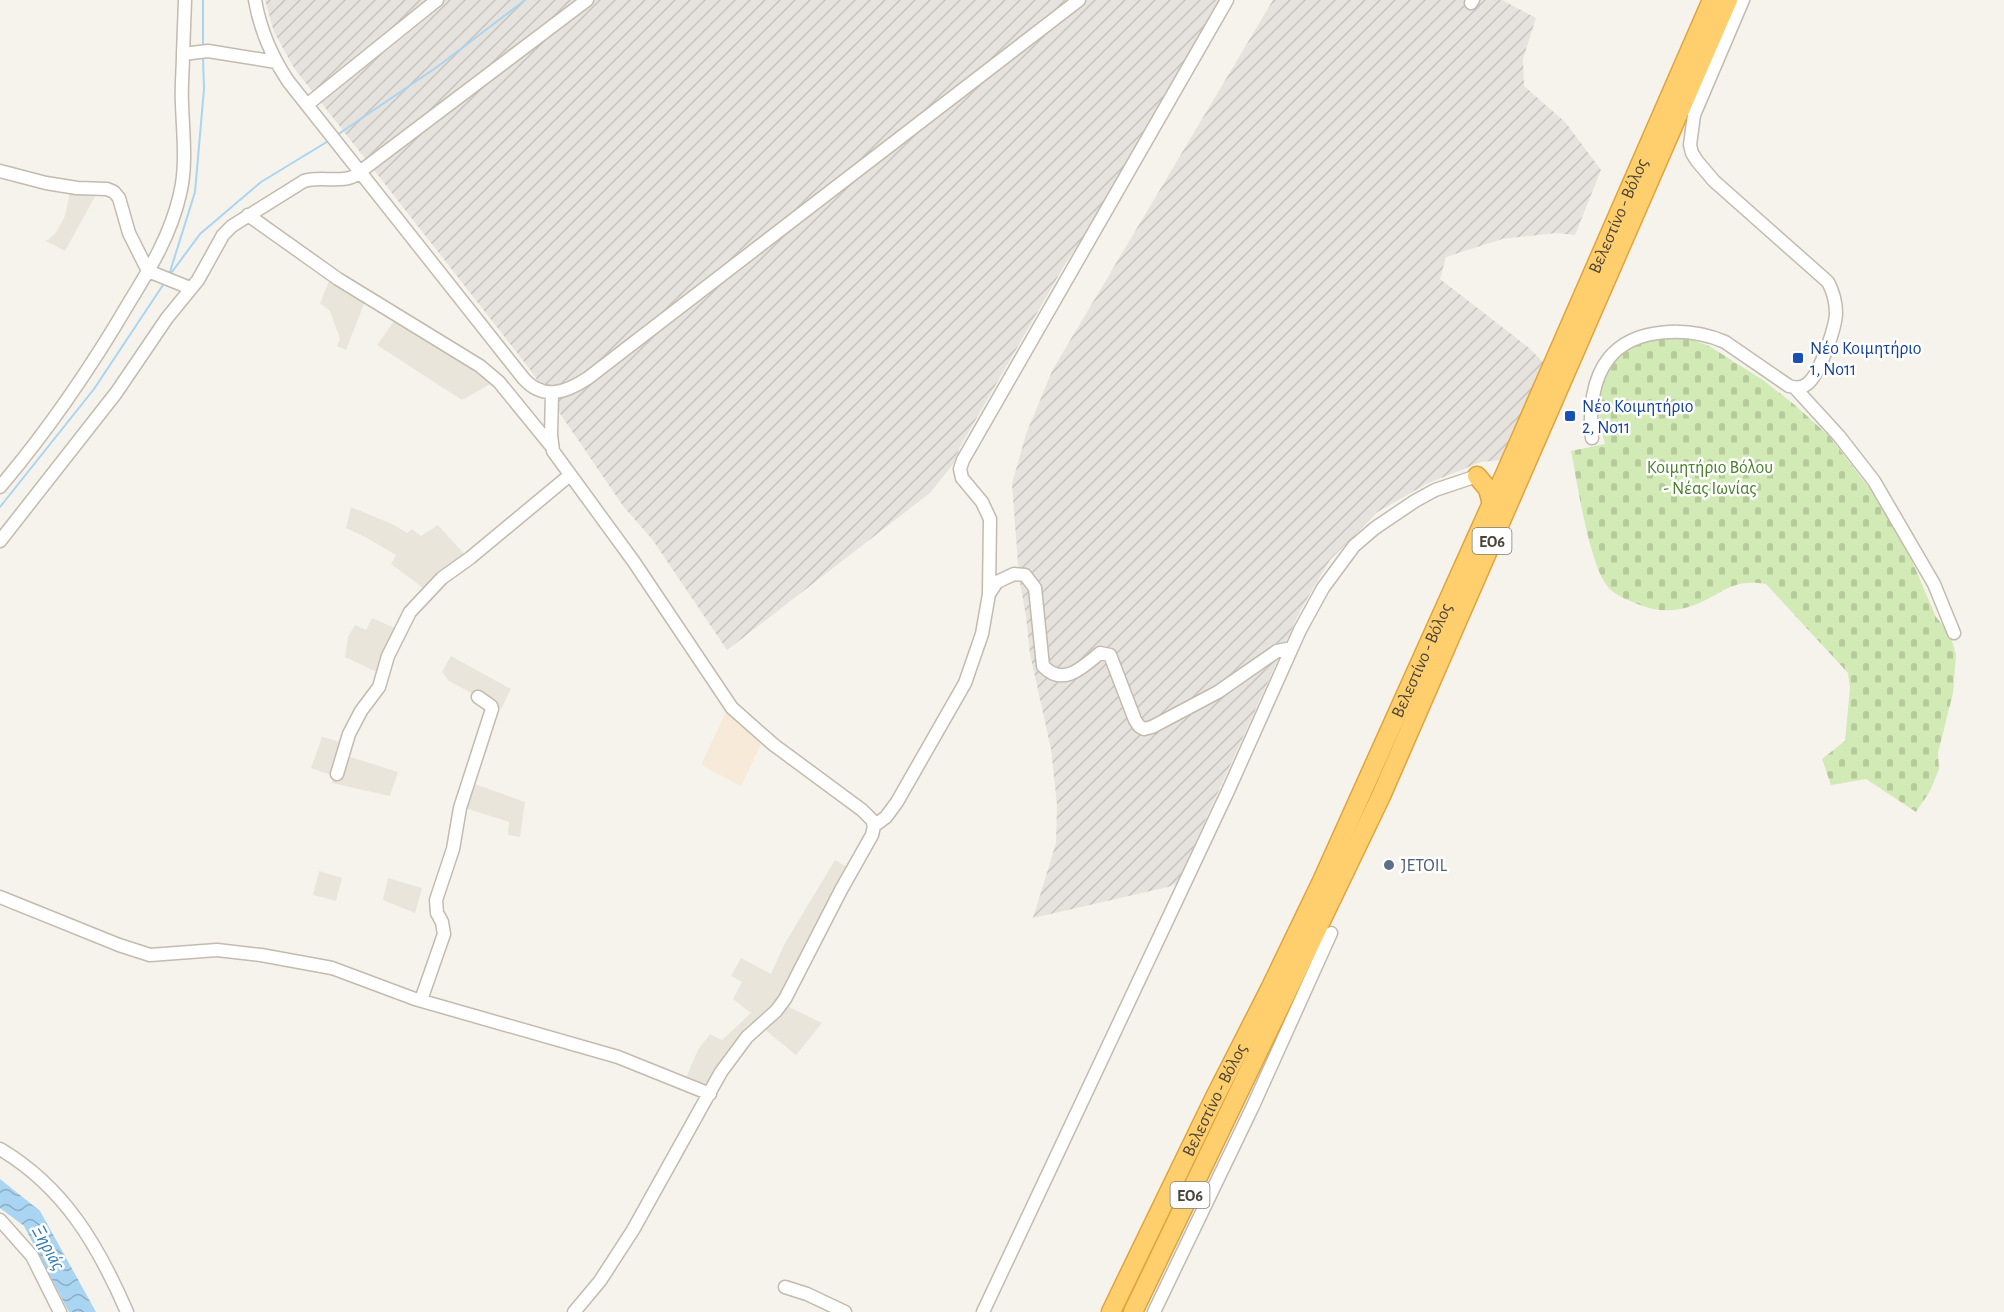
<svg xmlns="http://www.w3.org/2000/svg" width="2004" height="1312" font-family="'Alegreya Sans',sans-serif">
<defs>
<pattern id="industrial-furrows" width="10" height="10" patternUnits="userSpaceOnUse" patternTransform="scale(1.5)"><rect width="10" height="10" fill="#e6e2dd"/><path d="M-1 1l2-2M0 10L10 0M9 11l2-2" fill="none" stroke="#c7c3be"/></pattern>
<pattern id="cemetery-stones" width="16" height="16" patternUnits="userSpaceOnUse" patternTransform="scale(1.5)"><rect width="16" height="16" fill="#d2eab5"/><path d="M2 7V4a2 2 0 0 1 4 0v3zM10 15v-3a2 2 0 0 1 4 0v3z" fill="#b6ca9c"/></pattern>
<pattern id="water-waves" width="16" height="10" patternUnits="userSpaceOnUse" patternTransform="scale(1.5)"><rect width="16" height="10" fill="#a9d4f2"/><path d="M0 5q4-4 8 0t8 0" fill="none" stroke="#8caec5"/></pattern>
</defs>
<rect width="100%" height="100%" fill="#f6f3ec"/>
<path fill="#eae5da" d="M70,192L97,193L65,251L46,241L55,234L65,216Z
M330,279L365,301L346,350L337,346L340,339L330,311L320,303Z
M395,320L477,370L494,382L462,400L377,345Z
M351,507L392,524L407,533L412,529L421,536L438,525L466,556L426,590L391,564L396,555L367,538L346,528Z
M372,618L397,629L381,674L345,657L348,637L355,625L366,630Z
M451,656L511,689L501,709L477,693L475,695L449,681L442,672Z
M322,737L344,743L341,754L398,772L390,796L332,783L334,776L311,768Z
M472,783L525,802L520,837L508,835L509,822L465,808Z
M835,860L849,868L781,998L707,1089L685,1080L698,1050L710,1034L722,1040L751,1013L733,999L742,982L731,976L741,958L771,974L785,943Z
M319,871L342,878L336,901L313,895Z
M388,878L422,888L415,913L383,900Z
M785,1005L822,1023L796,1055L764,1029Z"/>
<path fill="#f7ead8" d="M726,712L762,742L741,786L701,765Z"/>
<path fill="url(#industrial-furrows)" d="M265,0H1223L1098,215L1064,266L960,447L954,463L930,493L727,650L652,539L623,506L529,368L294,68L274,32Z
M1273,0H1502L1536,18L1523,59L1524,86L1566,123L1601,170L1575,235L1556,233L1502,239L1446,257L1440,279L1528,347L1545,364L1502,460L1481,462L1426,484L1376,513L1330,560L1300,611L1177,883L1168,887L1033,918L1056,843L1057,804L1051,749L1030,654L1026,616L1019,577L1012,484L1026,434L1053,369Z"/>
<path fill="url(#cemetery-stones)" d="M1669,336L1687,338L1709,346L1763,380L1796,406L1829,436L1870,489L1906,547L1936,617L1950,634L1956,655L1953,693L1938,753L1939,769L1930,791L1916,812L1866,779L1831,785L1822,759L1845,741L1850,688L1848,673L1766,584C1731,578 1723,594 1694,605C1677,612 1656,612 1640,605C1630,601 1619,597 1611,590C1590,573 1577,480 1571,451L1605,444C1597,417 1593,381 1614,359C1627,344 1651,340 1669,336Z"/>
<path fill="url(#water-waves)" d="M0,1179L40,1211L96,1312H69L24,1226L0,1208Z"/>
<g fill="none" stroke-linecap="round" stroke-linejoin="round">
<path stroke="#a9d4f2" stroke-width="2" d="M203,0V48
M337,135L437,67L525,0
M169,275L195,192L204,89L203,57
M169,276L200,234L261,182L330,140
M0,507L94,389L165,282"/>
<g stroke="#c2bbae" stroke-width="15">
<path id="minor" d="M255,0C260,29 272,57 288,81L524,379C544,401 567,392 588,378L1079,0
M1471,3L1473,0
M183,54L185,0
M308,104L437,0
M0,171L46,183L77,188L107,189L114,192L119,198L129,233L148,271L190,288
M248,215L338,279L480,366L499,382L552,447
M1795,388L1839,436L1874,481L1934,584L1954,633
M552,393L551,435L553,451L634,562L732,708L774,745L862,810L872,820L874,826L872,835L841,890L785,999L776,1011L747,1037L721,1072L633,1230L600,1281L574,1312
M1592,438C1589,412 1592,379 1609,358C1635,326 1690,327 1725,342L1789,386C1795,388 1801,389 1807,384C1819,376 1835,329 1836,314C1836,302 1834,293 1828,282L1714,181L1697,161L1692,153L1690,145L1694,115L1743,0
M0,487C49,429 92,366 130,301C151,267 171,234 180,194C187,165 183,134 182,104C181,87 183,70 183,54L208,51L276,62
M0,541L116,393L167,318L198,280L223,235L232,226L304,181C323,175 347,186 361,171L587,0
M989,593L990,519L982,502L962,478L960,469L963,460L1227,0
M337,774L349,734L361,711L379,687L388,656L410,612L442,578L470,558L570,475
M874,826L886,817L897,802L965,683L982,634L989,594L997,582L1014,574L1025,575L1035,588L1043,666C1063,687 1082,668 1100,653L1110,655L1135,720L1139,726L1144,729L1152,727L1218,692L1277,651L1292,648
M0,897L119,945L150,955L217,950L261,955L332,968L415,999L618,1057L710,1094
M421,1000L444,934L442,922L437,913L436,900L453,849L460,808L492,709L491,706L478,697
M0,1149C64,1187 98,1245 127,1312
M0,1220L32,1256L60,1312
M785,1287L807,1294L845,1312
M983,1312L1228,791L1300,630L1323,588L1354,546L1375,528L1415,501L1435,490L1477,476
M1154,1312L1253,1106L1331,933"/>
</g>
<g stroke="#e0a43c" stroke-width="21">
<g id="highway">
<path d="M1477,476L1488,489L1492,504"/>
<path id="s1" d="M1111,1312L1215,1097L1270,989L1322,881L1506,472L1712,0"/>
<path d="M1133,1312L1381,796L1728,0"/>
</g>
</g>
<use href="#minor" stroke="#fff" stroke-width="12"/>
<use href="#highway" stroke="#ffcf6e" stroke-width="18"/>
</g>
<g fill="#1a4fb4" stroke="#fff" stroke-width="2">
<rect x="1792" y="352" width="12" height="12" rx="3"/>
<rect x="1564" y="410" width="12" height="12" rx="3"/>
</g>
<circle fill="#5c6f8a" stroke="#fff" stroke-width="2" cx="1389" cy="865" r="6"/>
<g text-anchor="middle" stroke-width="5" stroke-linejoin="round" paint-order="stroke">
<g fill="#fff" stroke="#817c74" stroke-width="1.5">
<rect x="1472.5" y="528" width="39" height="26" rx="4.5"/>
<rect x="1170.5" y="1182" width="39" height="26" rx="4.5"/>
</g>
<g font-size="16" font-weight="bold" fill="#4b4439">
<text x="1492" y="547">ΕΟ6</text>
<text x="1190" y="1201">ΕΟ6</text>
</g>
<g font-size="18" fill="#4b4439" stroke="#fff">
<text dy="6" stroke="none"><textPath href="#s1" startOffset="1208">Βελεστίνο - Βόλος</textPath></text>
<text dy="6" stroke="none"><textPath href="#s1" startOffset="722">Βελεστίνο - Βόλος</textPath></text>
<text dy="6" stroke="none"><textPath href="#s1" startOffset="236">Βελεστίνο - Βόλος</textPath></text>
</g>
<g font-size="18" fill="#164399" stroke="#fff" text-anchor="start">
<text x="1810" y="354">Νέο Κοιμητήριο<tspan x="1810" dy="21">1, Νο11</tspan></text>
<text x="1582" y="412">Νέο Κοιμητήριο<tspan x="1582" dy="21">2, Νο11</tspan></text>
</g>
<g font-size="18" fill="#4a7f2a" stroke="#fff">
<text x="1710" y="473">Κοιμητήριο Βόλου<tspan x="1710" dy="21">- Νέας Ιωνίας</tspan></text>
</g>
<g font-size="18" fill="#4e5e75" stroke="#fff" text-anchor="start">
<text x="1401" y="871">JETOIL</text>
</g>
<g font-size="20" font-style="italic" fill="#2e7ab2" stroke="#fff">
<text transform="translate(49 1247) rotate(61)" y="7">Ξηριάς</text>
</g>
</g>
</svg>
